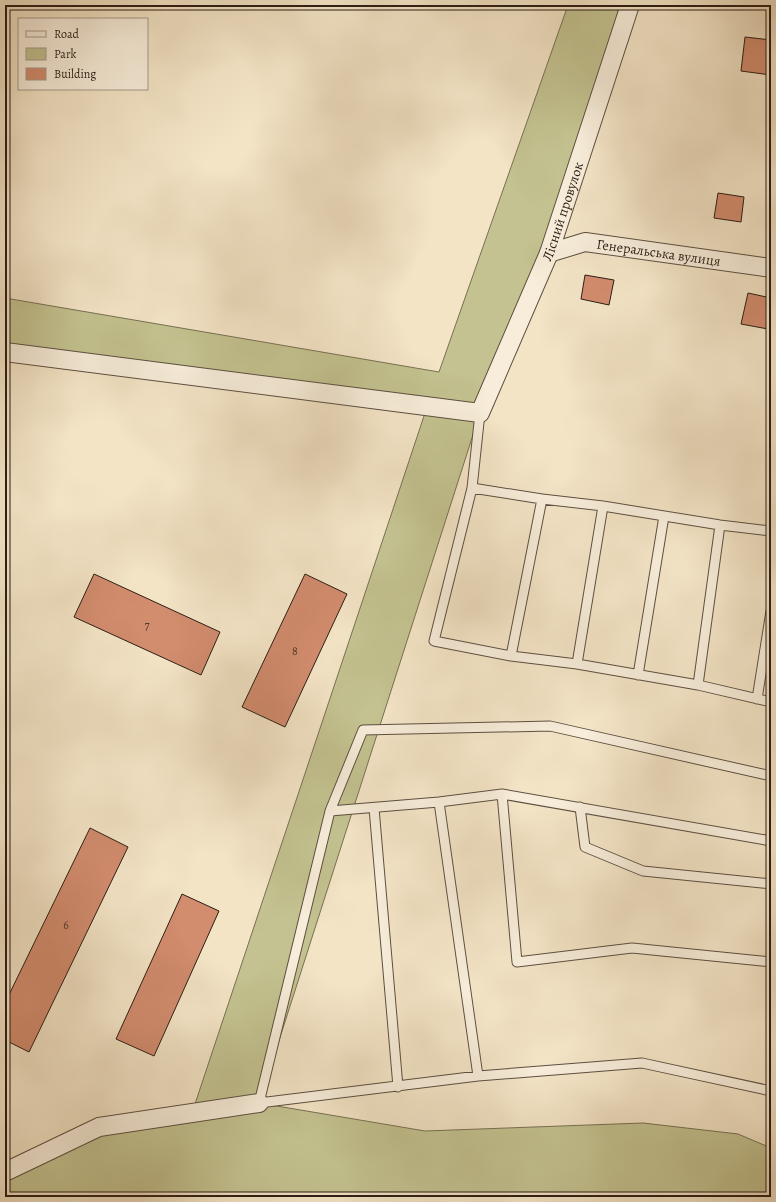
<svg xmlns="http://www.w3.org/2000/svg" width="776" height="1202" font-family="Alegreya,serif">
<rect width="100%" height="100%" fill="#f3e4c6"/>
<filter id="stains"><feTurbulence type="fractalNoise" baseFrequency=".005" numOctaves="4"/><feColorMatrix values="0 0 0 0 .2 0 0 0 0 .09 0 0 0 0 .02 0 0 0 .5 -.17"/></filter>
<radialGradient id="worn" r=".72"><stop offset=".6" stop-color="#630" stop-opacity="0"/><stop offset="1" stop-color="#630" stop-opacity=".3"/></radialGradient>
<path fill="#c3c290" stroke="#777052" d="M568,5H630L549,253L480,413L259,1103L425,1131L643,1123L738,1134L771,1148V1197H5V1172L99,1127L192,1113L427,407L5,352V298L439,372Z"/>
<path fill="#d28c6e" stroke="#2b1d14" d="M745,37L771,40V75L741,71Z
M718,193L744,197L741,222L714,218Z
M585,275L614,280L609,305L581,299Z
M748,293L771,298V314L768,329L741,324Z
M94,574L220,632L201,675L74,617Z
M305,574L347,594L285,727L242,707Z
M90,828L128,847L29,1052L5,1040V1003Z
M182,894L219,911L154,1056L116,1039Z"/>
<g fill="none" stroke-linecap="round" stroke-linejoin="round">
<g stroke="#5d4f40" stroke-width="11">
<path id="service" d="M480,413L472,488L434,641L511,656L577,664L698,685L771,702
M472,488L542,499L603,506L720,525L771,531
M511,656L542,499
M577,664L603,506
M638,675L664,516
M698,685L720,525
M757,699L771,611
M771,776L550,726L363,730L330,811L259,1103L478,1076L642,1063L771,1091
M502,794L517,962L632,948L771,962
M439,802L478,1076
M580,807L585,847L643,871L771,884
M374,808L398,1087
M330,811L439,802L502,794L771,841"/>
</g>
<g stroke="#5d4f40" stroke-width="20">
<g id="minor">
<path id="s1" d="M549,253L585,242L771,268"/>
<path id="s2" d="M5,352L480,413L549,253L630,5"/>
<path d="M5,1172L99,1127L259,1103"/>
</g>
</g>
<use href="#service" stroke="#f7edda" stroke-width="9"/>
<use href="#minor" stroke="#f7edda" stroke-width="18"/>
</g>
<g text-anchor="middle" stroke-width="3" stroke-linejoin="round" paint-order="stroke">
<g font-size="12" fill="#55392a">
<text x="147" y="629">7</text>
<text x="295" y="655">8</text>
<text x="66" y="929">6</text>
</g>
<g font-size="14" fill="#2b1d14" stroke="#f7edda">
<text dy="5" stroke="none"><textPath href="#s2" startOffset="697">Лісний провулок</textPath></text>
<text dy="5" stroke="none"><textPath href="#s1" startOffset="112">Генеральська вулиця</textPath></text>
</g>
</g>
<rect width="776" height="1202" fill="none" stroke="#f3e4c6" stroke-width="20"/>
<rect x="6" y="6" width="764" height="1190" fill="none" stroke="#2b1d14" stroke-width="2"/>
<rect x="10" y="10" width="756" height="1182" fill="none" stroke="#2b1d14"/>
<rect x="18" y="18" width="130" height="72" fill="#f7edda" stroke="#a59a8b"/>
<rect x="26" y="31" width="20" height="6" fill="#f7edda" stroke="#a59a8b"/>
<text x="54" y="38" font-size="12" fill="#2b1d14">Road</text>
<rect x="26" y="48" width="20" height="12" fill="#c3c290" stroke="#a59a8b"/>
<text x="54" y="58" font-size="12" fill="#2b1d14">Park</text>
<rect x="26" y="68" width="20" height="12" fill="#d28c6e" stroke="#a59a8b"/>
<text x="54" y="78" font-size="12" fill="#2b1d14">Building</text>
<rect width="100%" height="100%" filter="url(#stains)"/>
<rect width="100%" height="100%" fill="url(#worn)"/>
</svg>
